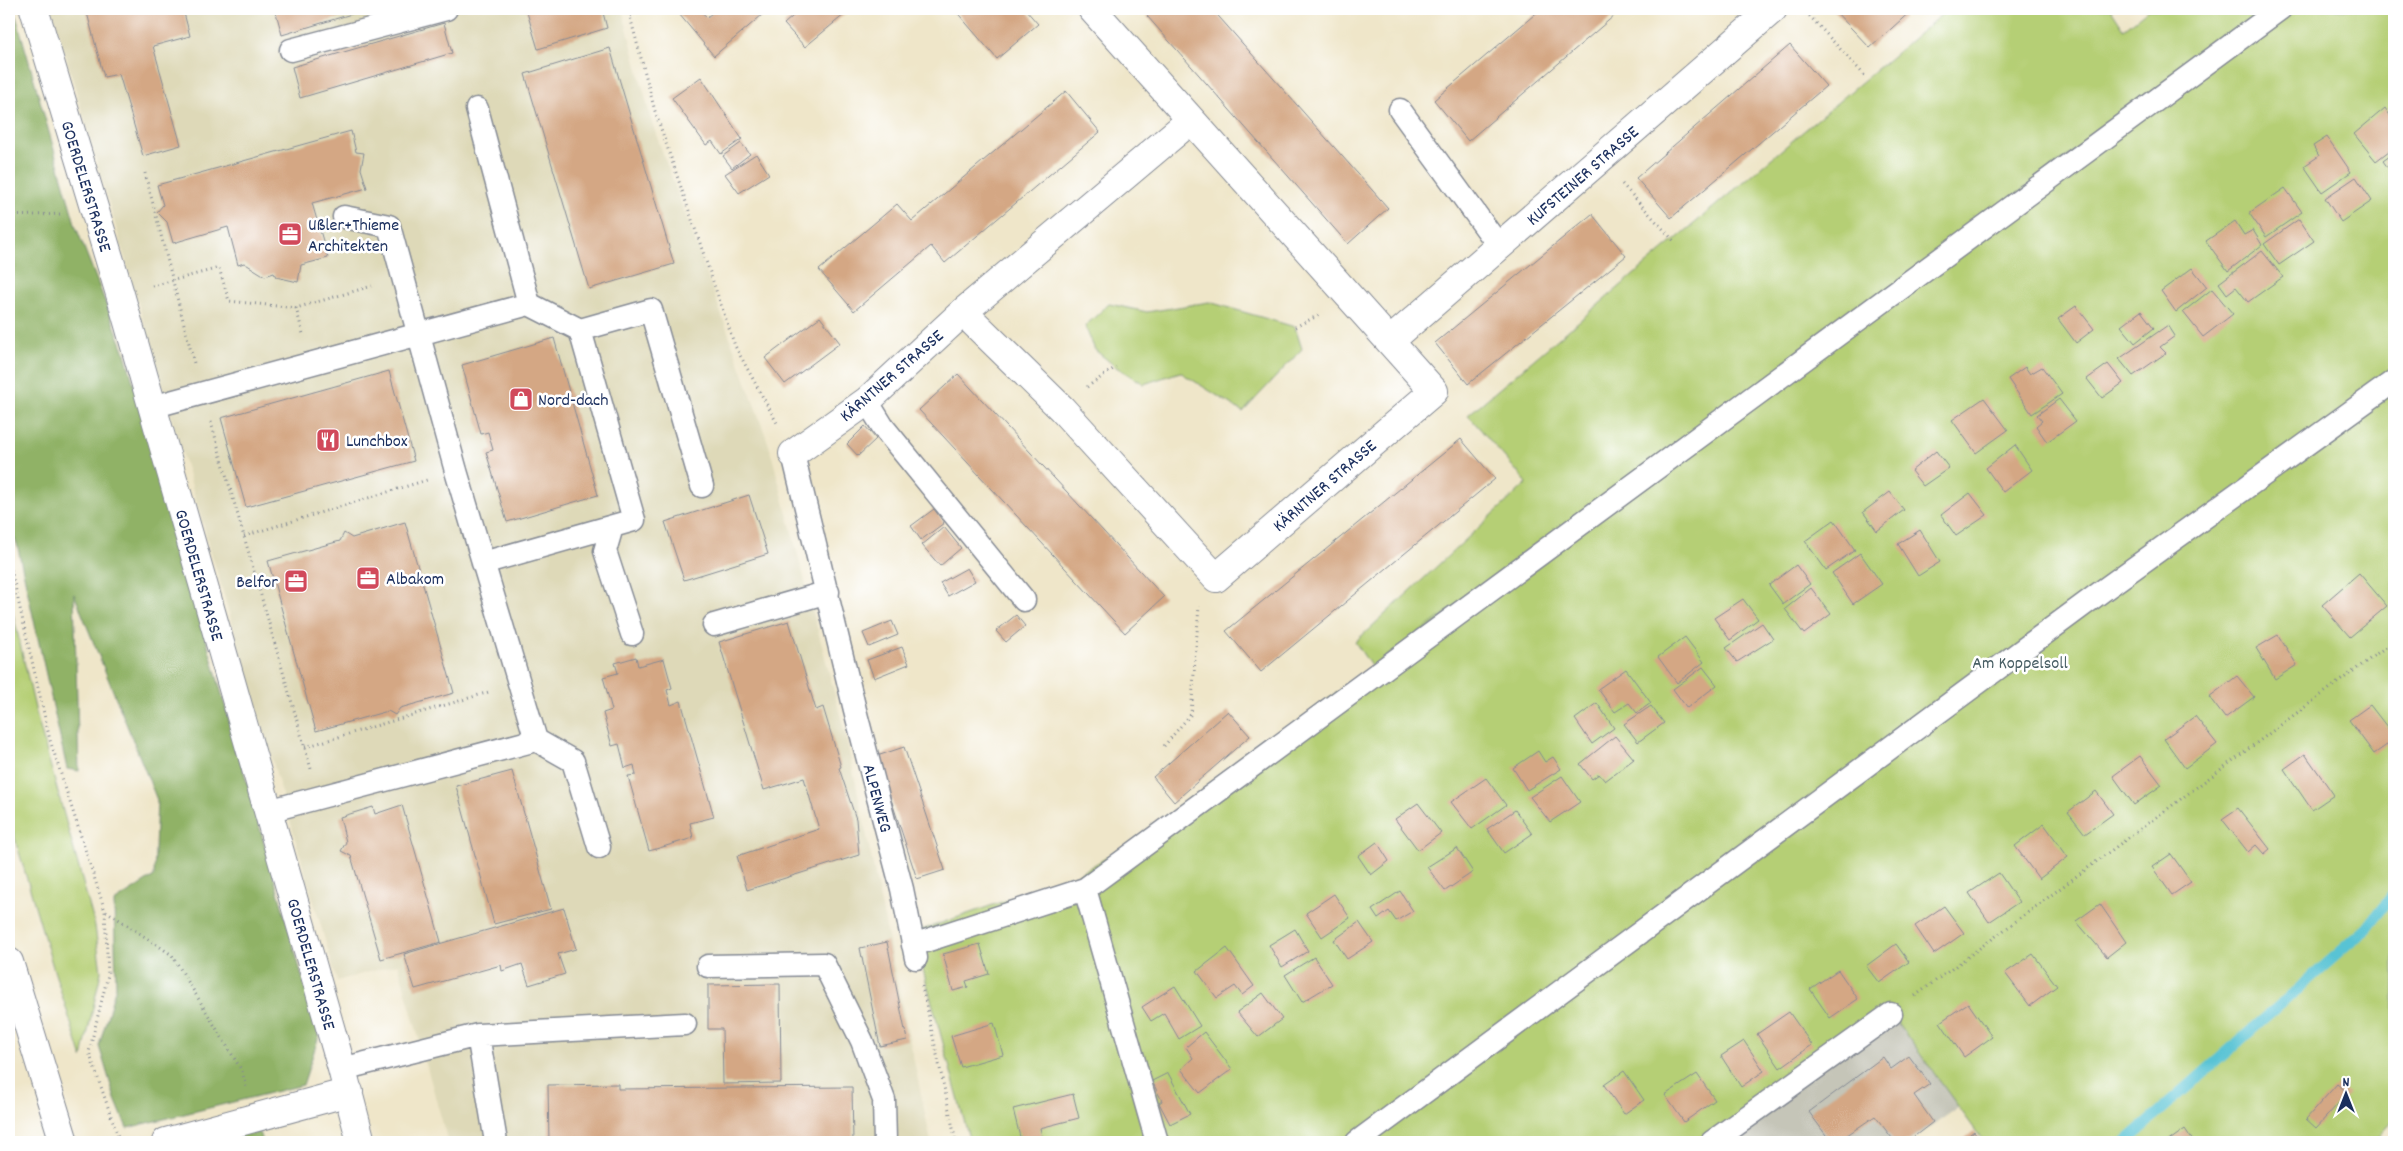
<svg xmlns="http://www.w3.org/2000/svg" width="2403" height="1151" font-family="Dekko,sans-serif">
<rect width="100%" height="100%" fill="#fff"/>
<filter id="ink" filterUnits="userSpaceOnUse"><feTurbulence type="fractalNoise" baseFrequency=".02" numOctaves="2"/><feDisplacementMap in="SourceGraphic" scale="10" xChannelSelector="R" yChannelSelector="G"/><feConvolveMatrix kernelMatrix="1 2 1 2 8 2 1 2 1" color-interpolation-filters="sRGB"/></filter>
<filter id="wash" filterUnits="userSpaceOnUse"><feTurbulence type="fractalNoise" baseFrequency=".0096" numOctaves="4" result="noise"/><feDisplacementMap in="SourceGraphic" scale="20" xChannelSelector="R" yChannelSelector="G"/><feGaussianBlur stdDeviation="1.12" result="paint"/><feColorMatrix in="noise" values="0 0 0 0 0 0 0 0 0 0 0 0 0 0 0 0 0 1.4 0 .05"/><feComposite in="paint" operator="in"/></filter>
<g filter="url(#wash)">
<rect width="100%" height="100%" fill="#efe6c9"/>
<path fill="#ded9b8" d="M52,9H622L652,123L769,445L846,737L931,1142H448L398,964L337,981Z"/>
<path fill="#c5c5b8" d="M1891,1014L1959,1107L1909,1142H1712Z"/>
<path fill="#b5cf75" stroke="#687f6a" d="M1948,9H2111L2124,29L2149,9H2267L1373,669L1355,642L1527,483L1468,415Z
M2269,9H2394V1120L2374,1142H1984L1891,1014L1712,1142H970L913,933L1073,877L1132,843Z
M1209,302L1295,327L1302,349L1243,412L1180,372L1144,384L1116,367L1095,350L1085,326L1109,304L1147,312Z
M9,596L37,717L95,926L101,972L82,1058L53,967L9,818Z"/>
<path fill="#90b266" stroke="#567062" d="M9,9H14L76,227L124,350L319,1036L303,1085L127,1128L115,1099L99,1046L116,986L114,902L154,876L157,800L74,594L79,771L67,769L17,544L9,527Z
M252,1117L263,1142H166Z"/>
<g fill="none" stroke-linecap="round" stroke-linejoin="round">
<path stroke="#58c3d4" stroke-width="11" d="M2125,1142L2367,928L2394,893"/>
</g>
<g id="blocks">
<path fill="#d4a784" d="M86,9H183L190,36L153,46L181,145L143,156L119,74L104,77Z
M275,9H357L358,12L282,35Z
M526,9H602L607,28L538,49Z
M685,9H698L707,17L717,9H769L714,56L679,14Z
M801,9H851L805,47L784,24Z
M954,9H1025L1038,24L997,59Z
M1156,9H1212L1388,208L1348,244L1147,16Z
M1541,9H1622L1468,141L1434,100Z
M1833,9H1913L1870,48Z
M444,23L452,53L300,98L292,67Z
M1790,45L1826,86L1671,218L1636,178Z
M610,48L674,264L589,289L525,74Z
M701,77L742,139L721,154L712,141L706,145L672,98Z
M1066,91L1100,132L945,263L931,246L854,311L819,270L897,204L912,221Z
M2385,108L2394,121V147L2376,161L2354,134Z
M351,131L356,152L364,153L361,169L367,188L312,203L328,258L301,265L298,282L276,277L274,273L265,276L244,263L238,265L228,227L173,243L167,222L157,212L163,205L157,185Z
M2327,137L2351,172L2322,192L2304,166L2319,156L2313,146Z
M741,143L750,154L732,168L723,156Z
M2394,153V176L2383,161Z
M756,154L769,174L739,193L725,174Z
M2356,177L2372,201L2341,222L2325,198Z
M2285,188L2302,212L2266,237L2249,213Z
M1592,214L1626,256L1468,384L1435,343Z
M2299,219L2314,241L2279,265L2264,244Z
M2235,221L2244,235L2253,230L2262,245L2228,271L2206,241Z
M2262,251L2283,277L2248,302L2236,287L2227,294L2219,283Z
M2192,268L2207,287L2176,312L2161,291Z
M2212,289L2233,314L2203,337L2183,312Z
M2076,306L2094,329L2076,343L2058,319Z
M2141,311L2154,328L2135,343L2121,326Z
M820,317L840,343L785,384L765,358Z
M2168,325L2175,336L2160,347L2166,353L2133,376L2119,359Z
M554,338L598,495L507,522L486,452L493,450L488,432L481,434L462,365Z
M2108,364L2123,383L2102,398L2087,379Z
M2025,367L2030,374L2042,367L2062,394L2032,414L2008,379Z
M389,371L414,461L246,507L221,418Z
M958,374L1164,597L1125,633L919,410Z
M1984,398L2008,430L1976,453L1952,420Z
M2059,399L2076,421L2047,442L2036,426L2042,421L2037,415Z
M865,426L876,439L858,456L847,444Z
M1461,439L1495,479L1261,672L1226,631Z
M2015,445L2032,470L2003,492L1986,468Z
M1936,451L1949,468L1923,486L1911,471Z
M1890,492L1904,510L1877,531L1863,512Z
M1970,493L1987,515L1956,536L1941,515Z
M749,495L768,554L684,580L665,522Z
M934,509L944,523L921,540L911,526Z
M1834,520L1855,550L1826,570L1805,541Z
M405,522L454,693L400,708L395,715L388,711L316,731L268,561L340,541L344,533L352,538Z
M944,527L961,548L940,566L922,545Z
M1920,530L1940,562L1918,576L1898,544Z
M1860,553L1882,584L1853,604L1832,573Z
M1796,565L1810,584L1783,604L1769,585Z
M967,568L975,581L948,596L940,583Z
M2359,573L2387,606L2350,637L2322,605Z
M1811,588L1831,614L1804,634L1785,609Z
M1743,599L1758,619L1730,640L1714,618Z
M1016,615L1025,626L1006,642L996,631Z
M789,621L816,710L823,707L841,767L839,768L856,819L859,855L747,890L737,856L819,829L804,778L764,790L719,642Z
M892,621L898,635L869,647L863,633Z
M1762,623L1773,639L1737,662L1726,648Z
M2278,635L2297,665L2275,679L2256,648Z
M1685,637L1704,662L1677,683L1658,657Z
M902,647L909,664L874,678L867,660Z
M636,657L638,666L664,659L672,688L667,690L671,705L681,701L714,817L690,823L693,838L649,851L628,776L636,775L634,765L625,768L619,744L612,746L603,713L612,710L603,677L618,673L615,663Z
M1703,667L1717,685L1687,708L1673,689Z
M1626,669L1651,703L1637,713L1629,703L1615,712L1598,689Z
M2237,676L2254,697L2225,718L2209,697Z
M1597,703L1614,728L1592,744L1575,719Z
M2370,705L2394,736V740L2374,754L2349,720Z
M1651,706L1664,723L1638,742L1624,724Z
M1228,711L1250,736L1174,802L1153,777Z
M2195,716L2217,744L2185,768L2164,739Z
M1615,736L1634,759L1605,781L1599,774L1592,779L1580,764Z
M904,747L945,870L917,879L877,756Z
M1538,751L1545,762L1553,757L1561,769L1527,790L1513,768Z
M2305,754L2334,795L2312,810L2284,769Z
M2140,756L2162,785L2134,805L2113,776Z
M512,771L551,909L494,924L456,786Z
M1562,776L1580,802L1550,822L1530,797Z
M1486,778L1506,805L1472,829L1451,802Z
M2096,791L2113,814L2085,834L2068,812Z
M1418,803L1441,833L1418,850L1395,819Z
M402,805L441,942L381,959L351,856L341,851L346,842L340,817L373,807L375,814Z
M2238,808L2270,849L2264,854L2256,845L2248,852L2222,819Z
M1515,810L1532,834L1504,853L1487,829Z
M2044,824L2068,857L2039,879L2015,846Z
M1377,842L1389,861L1371,875L1358,856Z
M1457,848L1473,872L1445,891L1427,867Z
M2171,854L2191,882L2172,895L2152,867Z
M1999,873L2019,902L1989,922L1969,893Z
M1400,891L1413,911L1396,921L1389,911L1378,919L1372,910Z
M1334,894L1350,918L1322,937L1306,913Z
M2100,904L2126,942L2107,957L2076,921Z
M1944,906L1964,933L1934,954L1915,926Z
M564,908L576,949L558,954L565,974L529,985L522,964L502,971L501,965L415,989L404,954Z
M1359,922L1373,942L1347,959L1334,940Z
M1295,929L1308,951L1282,967L1269,945Z
M887,942L907,1040L880,1046L860,948Z
M980,944L989,974L966,981L968,987L953,991L943,954Z
M1896,944L1909,962L1879,983L1866,966Z
M1227,948L1254,986L1242,995L1235,986L1217,998L1197,971Z
M2033,954L2057,986L2030,1006L2005,973Z
M1314,957L1332,984L1302,1002L1285,975Z
M1838,970L1858,999L1830,1018L1810,989Z
M780,984L781,1083L723,1084L722,1029H708V985Z
M1175,986L1200,1026L1179,1039L1164,1013L1151,1021L1142,1007Z
M1263,993L1282,1019L1258,1037L1237,1012Z
M1968,1003L1992,1037L1964,1057L1940,1022Z
M1789,1012L1812,1045L1780,1068L1757,1034Z
M994,1023L1003,1055L961,1067L951,1036Z
M1204,1032L1232,1069L1200,1093L1181,1069L1193,1058L1186,1047Z
M1744,1041L1764,1071L1741,1087L1721,1056Z
M1909,1056L1930,1084L1914,1095L1933,1122L1907,1142H1895L1875,1116L1837,1142H1831L1809,1112L1883,1057L1891,1069Z
M1624,1071L1644,1100L1624,1114L1604,1085Z
M1168,1073L1190,1114L1170,1124L1159,1103L1162,1101L1152,1081Z
M1697,1074L1715,1100L1684,1122L1665,1095Z
M618,1084V1089L852,1087L853,1142H549L548,1085Z
M2337,1084L2348,1093L2316,1128L2306,1119Z
M1073,1094L1079,1118L1040,1128L1042,1136L1021,1141L1013,1109Z
M2185,1129L2193,1141L2167,1142Z
M1974,1131L1982,1142H1960Z"/>
</g>
</g>
<g filter="url(#ink)">
<use href="#blocks" fill-opacity="0" stroke="#858a94" stroke-width="1"/>
<g fill="none" stroke-linecap="round" stroke-linejoin="round">
<g stroke="#858a94" stroke-width="25">
<path id="service" d="M291,50L446,9
M477,109L529,304L580,330L634,520L483,563
M1400,110L1499,246
M580,330L651,310L702,486
M867,401L883,427L1024,600
M152,407L529,304
M793,454L855,710L902,889L916,958
M612,527L605,551L632,634
M714,625L828,592
M536,740L573,761L599,847
M268,811L536,740L456,471L389,226L344,217
M1085,889L1157,1142
M913,945L1085,889L2280,9
M708,966L824,964L862,1041L884,1100L885,1142
M478,1035L496,1142
M342,1069L478,1035L685,1024
M1357,1142L2105,589L2394,381
M1712,1142L1891,1014"/>
</g>
<g stroke="#858a94" stroke-width="30">
<path id="minor" d="M34,9L120,294L342,1069L361,1142
M963,312L1062,409L1216,578L1434,391L1092,9
M1390,341L1773,9
M793,454L867,401L963,312L1191,120
M9,962L64,1142
M166,1142L349,1092"/>
</g>
<path stroke="#858a94" stroke-width="3" stroke-dasharray="1 4" stroke-linecap="butt" d="M628,9L655,111L735,346L777,423
M1806,12L1867,78
M630,16L639,9
M145,173L194,363
M1622,184L1674,241
M9,216L61,214
M152,286L219,268L229,301L296,308L372,286
M296,308L303,334
M1295,327L1319,315
M1087,387L1116,367
M211,422L311,769
M244,536L427,480
M9,560L50,740L105,911L108,975L89,1052L120,1142
M1164,746L1191,714L1199,606
M305,747L489,692
M106,911L172,955L242,1071L246,1087
M922,986L956,1142
M1915,996L2394,641"/>
<use href="#service" stroke="#fff" stroke-width="22"/>
<use href="#minor" stroke="#fff" stroke-width="28"/>
</g>
</g>
<defs>
<g id="office-square" transform="scale(1.25)"><rect x="-9" y="-9" width="18" height="18" rx="4" fill="#d1495b" stroke="#fff"/><path d="M-6-3h4V-5.5h4V-3h4V5H-6ZM-1-4.5V-3h2v-1.5ZM-6 0V1H6V0Z" fill="#fff"/></g>
<g id="shop-square" transform="scale(1.25)"><rect x="-9" y="-9" width="18" height="18" rx="4" fill="#d1495b" stroke="#fff"/><path d="M-5-2.5h2.3a2.7 3.5 0 0 1 5.4 0H5L5.5 6h-11ZM-1.5-2.5h3a1.5 2.3 0 0 0-3 0Z" fill="#fff"/></g>
<g id="restaurant-square" transform="scale(1.25)"><rect x="-9" y="-9" width="18" height="18" rx="4" fill="#d1495b" stroke="#fff"/><path d="M-5-6h1v4h1v-4h1v4h1v-4h1v5L-1.5 .5V6h-2V.5L-5-1ZM5-6V6H3V1.5H1.5Q1.5-4 5-6Z" fill="#fff"/></g>
</defs>
<g fill-rule="evenodd">
<use href="#office-square" x="290" y="234"/>
<use href="#shop-square" x="521" y="399"/>
<use href="#restaurant-square" x="328" y="440"/>
<use href="#office-square" x="368" y="578"/>
<use href="#office-square" x="296" y="581"/>
</g>
<g text-anchor="middle" stroke-width="5" stroke-linejoin="round" paint-order="stroke">
<g font-size="18" fill="#1b2f5e" stroke="#fff">
<text transform="translate(1582 175) rotate(-41)" y="6">KUFSTEINER STRASSE</text>
<text transform="translate(87 186) rotate(73)" y="6">GOERDELERSTRASSE</text>
<text transform="translate(891 375) rotate(-41)" y="6">KÄRNTNER STRASSE</text>
<text transform="translate(1324 485) rotate(-41)" y="6">KÄRNTNER STRASSE</text>
<text transform="translate(200 575) rotate(74)" y="6">GOERDELERSTRASSE</text>
<text transform="translate(878 798) rotate(75)" y="6">ALPENWEG</text>
<text transform="translate(312 964) rotate(74)" y="6">GOERDELERSTRASSE</text>
</g>
<g font-size="18" fill="#1b2f5e" stroke="#fff" text-anchor="start">
<text x="308" y="230">Ußler+Thieme<tspan x="308" dy="21">Architekten</tspan></text>
<text x="538" y="405">Nord-dach</text>
<text x="346" y="446">Lunchbox</text>
<text x="386" y="584">Albakom</text>
<text x="278" y="587" text-anchor="end">Belfor</text>
</g>
<g font-size="18" fill="#495f65" stroke="#fff">
<text x="2020" y="668">Am Koppelsoll</text>
</g>
</g>
<rect width="2403" height="1151" fill="none" stroke="#fff" stroke-width="30"/>
<g transform="translate(2346 1094)" stroke="#ffffff" stroke-width="4" paint-order="stroke">
<path d="M0-4L9 19L0 12L-9 19Z" fill="#1b2f5e"/>
<text y="-8" font-size="14" font-weight="bold" text-anchor="middle" fill="#1b2f5e">N</text>
</g>
</svg>
